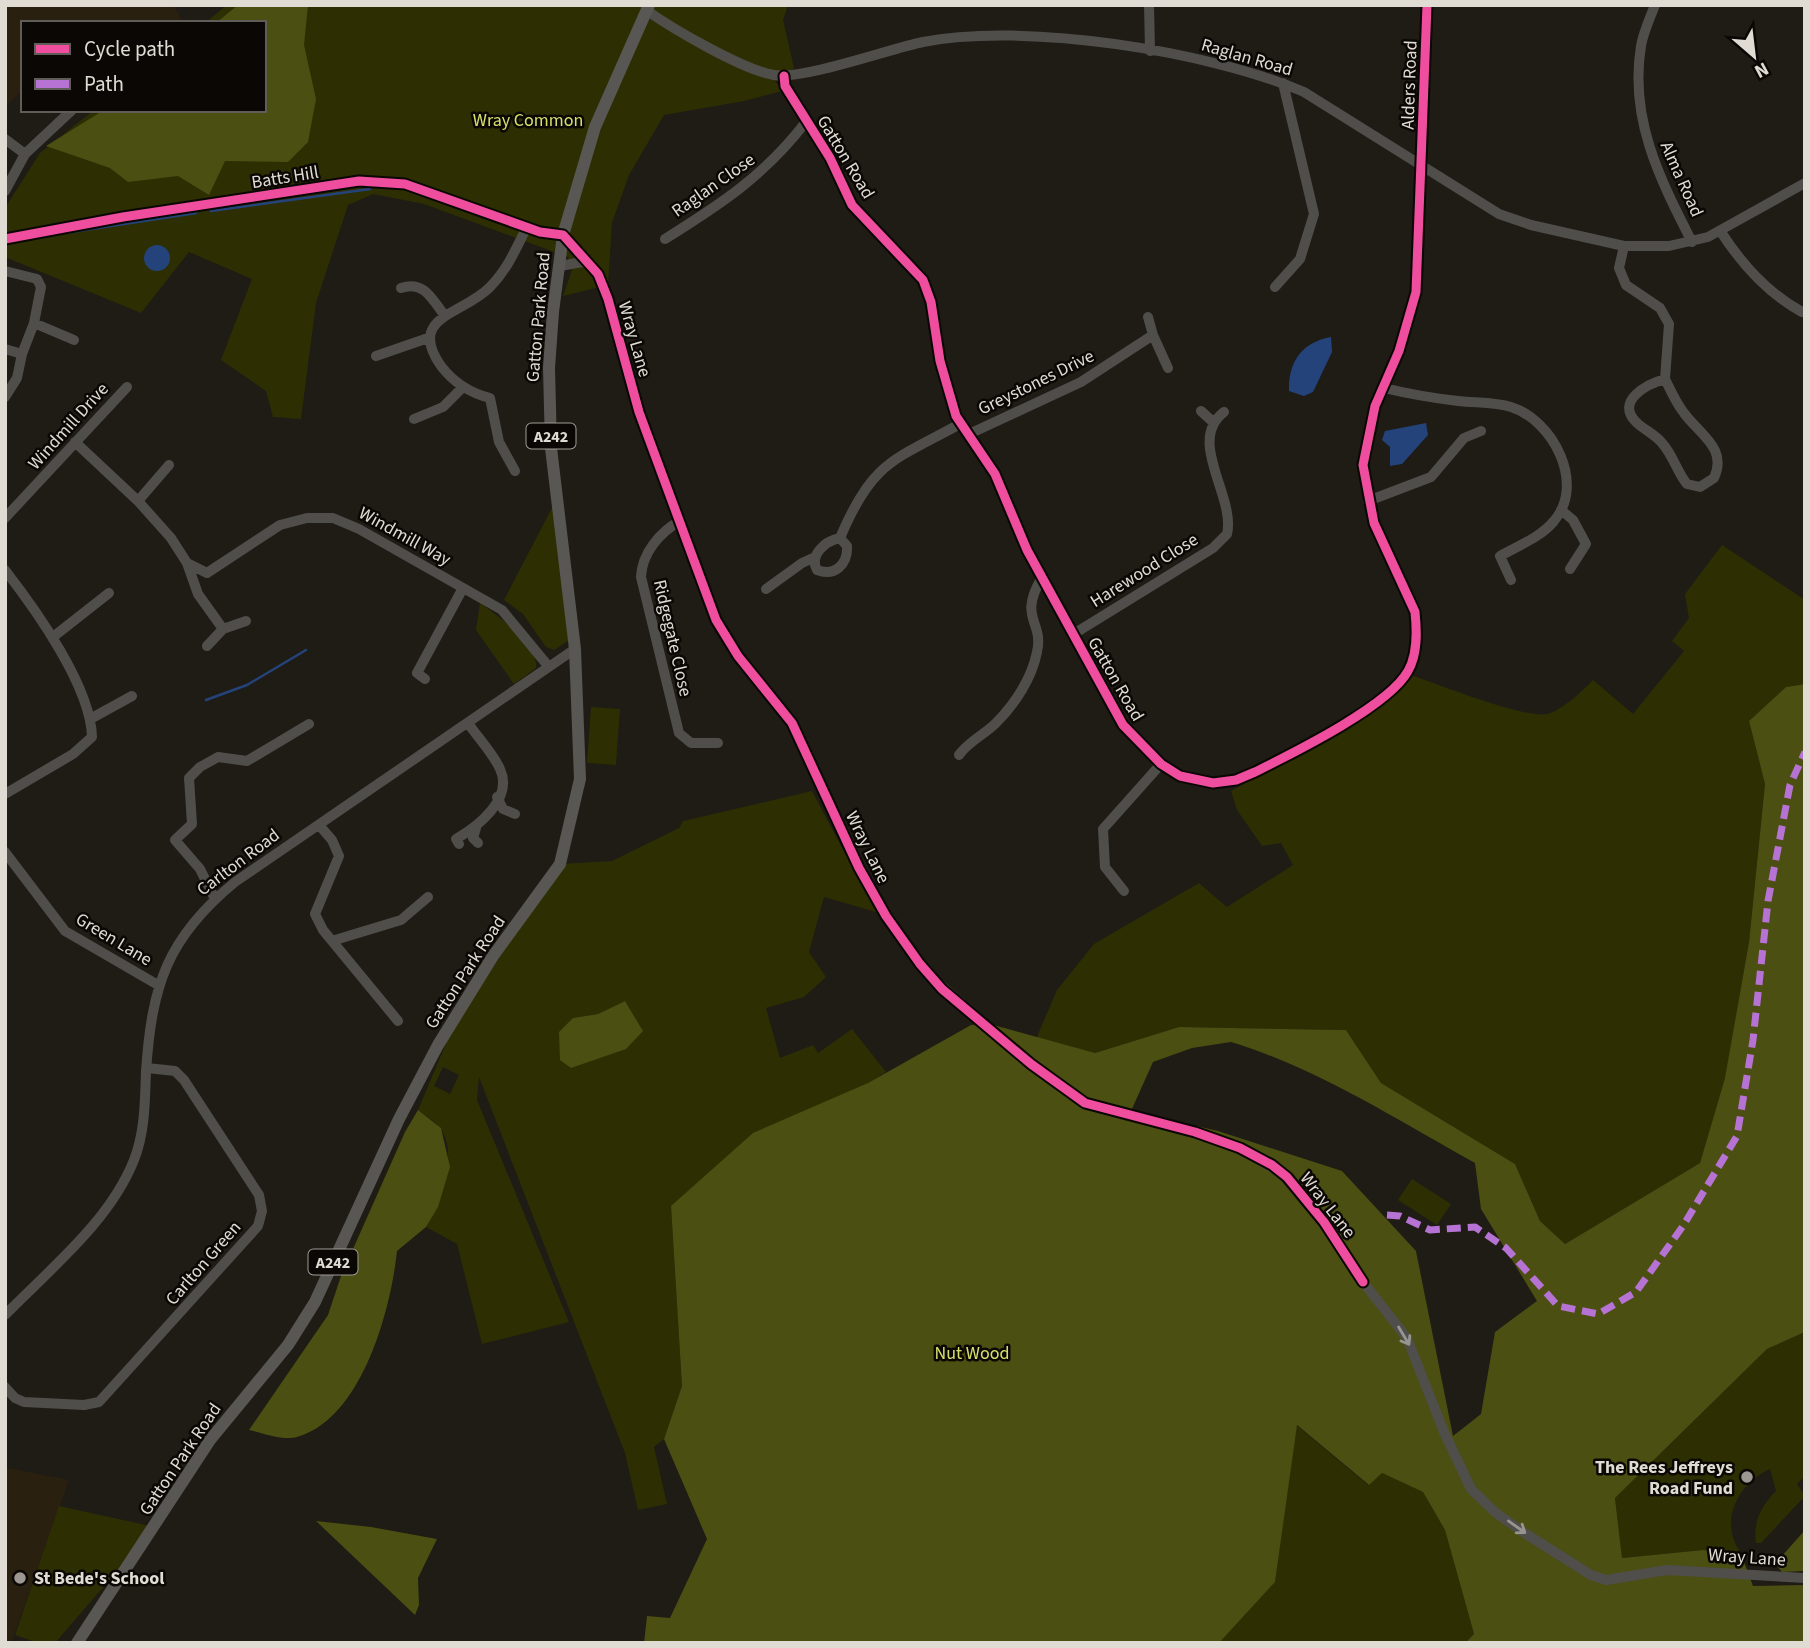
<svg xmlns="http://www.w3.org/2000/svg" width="1810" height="1648" font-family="'Source Sans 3',sans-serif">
<rect width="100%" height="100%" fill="#1f1b15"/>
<path fill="#292010" d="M5,5H174L183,23H23V90L5,107Z
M8,1468L69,1480L11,1643H5V1470Z"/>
<path fill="#2d2f03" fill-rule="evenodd" d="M227,5H788L783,20L794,68L775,81L782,91L744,101L664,115L629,175L612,223L608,285L563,296L572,270L568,257L424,204L373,194L348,205L316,303L301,419L273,417L266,391L221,360L252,279L189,252L141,313L5,257V208L40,153L94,110H264V23H205Z
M555,502L568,641L554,650L546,647L523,614L504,600Z
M1722,545L1805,600V684L1786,687L1749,721L1765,784L1749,942L1726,1075L1700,1163L1565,1244L1540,1221L1515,1164L1381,1083L1346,1030L1179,1027L1095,1053L1036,1039L1057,990L1094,944L1199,883L1227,907L1293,865L1281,843L1262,846L1237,810L1231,791L1368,715L1413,676C1441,685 1522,718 1547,714C1560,712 1585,689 1593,680L1633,714L1684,651L1672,641L1689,618L1685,594Z
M480,603C497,615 539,645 536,668L514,684L476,630Z
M591,707L620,709L616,765L587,763Z
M812,791L876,912L824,897L809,952L826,977L804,997L766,1008L780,1058L813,1045L818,1053L852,1029L886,1072L671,1206L682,1386L664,1439L654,1447L667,1504L638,1510L625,1453L479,1077L477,1100L569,1322L482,1344L457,1244L426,1227C441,1203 459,1153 440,1128C435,1121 424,1115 418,1110L450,1034L560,864L612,861L679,828L683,821ZM625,1001L642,1030L573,1018L598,1014ZM443,1067L459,1075L450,1094L434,1086Z
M1412,1179L1451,1204L1437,1225L1398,1200Z
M1805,1332V1476L1797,1484L1805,1496L1761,1543H1756C1753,1522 1761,1506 1776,1491L1770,1469C1738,1483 1717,1523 1742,1554L1703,1550L1622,1558L1615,1498L1767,1349Z
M1296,1425L1368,1485L1382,1473L1423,1492L1445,1530L1474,1634L1465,1643H1219L1275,1582Z
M59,1506L155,1527L55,1643H38L15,1635Z"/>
<path fill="#4b4f11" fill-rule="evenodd" d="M238,5H308L304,45L316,99L308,142L288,162L225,161L209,195L178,176L128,182L110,168L46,146L104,110H264V23H216Z
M1805,684V1332L1767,1349L1615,1498L1622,1558L1703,1550L1741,1554L1753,1586L1805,1585V1643H1465L1474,1634L1445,1530L1423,1492L1382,1473L1369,1485L1297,1425L1275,1582L1219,1643H644L647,1616L670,1618L707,1539L664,1439L682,1386L671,1206L753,1133L868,1083L971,1025L990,1024L1095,1053L1179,1027L1346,1030L1381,1083L1515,1164L1540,1221L1565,1244L1700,1163L1725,1078L1749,942L1765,784L1749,721L1786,687ZM1231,1042C1317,1068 1397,1120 1475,1163L1481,1209L1537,1301L1495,1332L1481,1414L1453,1436L1416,1251L1342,1171L1218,1131L1131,1111L1153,1062L1192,1048Z
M625,1001L643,1031L626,1049L571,1068L560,1060L559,1032L573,1018L598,1014Z
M418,1110L441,1128L450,1167L438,1207L426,1227L397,1251C391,1309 362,1419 297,1437C284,1441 263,1433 249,1430L328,1315L341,1276L405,1132Z
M316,1521L371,1527L437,1539L418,1578L419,1605L415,1615Z
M1805,1530V1571L1782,1572L1775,1564Z"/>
<path fill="#24437b" d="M144 258a13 13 0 1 1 26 0a13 13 0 1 1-26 0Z
M1331,337L1332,352L1313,392L1304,396L1289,391C1288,362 1302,342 1331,337Z
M1426,423L1428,435L1402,464L1390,466V447L1382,440L1385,431Z"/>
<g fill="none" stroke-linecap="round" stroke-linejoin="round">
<path stroke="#24437b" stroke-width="2.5" d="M211,211L370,189
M65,233L196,213
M206,700L247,685L306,650"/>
<path stroke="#4f4e4b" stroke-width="10" d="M1149,5L1150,51
M1655,5C1650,18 1643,33 1641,46C1629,119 1660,179 1692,242
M646,10C673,29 743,70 774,75C803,80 889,49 923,42C1025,22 1209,51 1304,92L1499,214L1531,225L1624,246H1669L1708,237L1805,183
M784,76L785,86L830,158L852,205L923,280L931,302L940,361L956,416L995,474L1027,550L1123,725L1161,764L1180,776L1213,783L1236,780L1255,772C1293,753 1389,706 1408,671C1418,654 1417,631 1415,612L1374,523L1363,465L1375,406L1399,351L1416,292L1427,5
M5,139L25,154L72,110
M5,191L25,154
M1721,232C1741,263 1769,294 1802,312
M5,239L123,217L359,181L405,184L540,232L563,235L598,274L608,299L639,412L716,620L738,656L792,723L859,868L886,916L929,975L1031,1064L1085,1103L1195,1132L1240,1148L1287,1177L1324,1222L1363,1282L1407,1338L1444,1432L1471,1489L1496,1513L1526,1534L1591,1575L1606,1580L1667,1570L1805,1578
M665,239C721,204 764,176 805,123
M1624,246L1619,268L1626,285L1660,308L1669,324L1665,379
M560,266L582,262L592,265
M5,271L37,279L41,287L34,323L74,340
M1275,287L1300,259L1314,214L1283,83
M401,288C424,280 432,299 445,316
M1153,335L1168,368
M5,349L22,354L34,323
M376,356L428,338
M1665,379C1671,391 1676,403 1684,413C1699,434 1728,448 1714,478L1700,487L1687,484C1677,472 1673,455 1662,443C1655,434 1644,430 1636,422C1615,401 1647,384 1665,379Z
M1384,388C1409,394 1432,398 1458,401C1475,403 1495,402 1511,407C1553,420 1586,484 1554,521C1541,537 1518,546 1500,556L1511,580
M5,397L17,378L22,354
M1201,411L1213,422
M414,419L443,407L463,387
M967,435L1081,382L1153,335L1148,317
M75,442L138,501L171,538L187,563L207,573L280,525L307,518H333L359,529L502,610L549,667
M515,471L499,442L490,398C470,393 454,383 441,366C406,316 463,315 490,287C508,269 516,248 527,227
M138,501L169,465
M1368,501L1431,477L1464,438L1481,431
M1561,510L1573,520L1586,544L1570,569
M5,518L127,387
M680,521C660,532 642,553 641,577L679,733L691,743H718
M840,538L847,546C848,564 835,577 817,570C809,555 825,541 840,538C872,462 892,461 960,424
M187,563L198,594L223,629L246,621
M5,570C36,610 91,687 92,737L73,754L5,794
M766,589L802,563L813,558
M1072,635L1213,548L1227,534C1236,497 1186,441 1224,412
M53,637L109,593
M207,646L223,629
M425,679L417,673L463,588
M92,718L132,696
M959,755C969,741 984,735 996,723C1015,704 1032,678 1037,652C1044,621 1018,619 1041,579
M497,797L503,809L515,814
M319,825L332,840L339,856L315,914L323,930L398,1021
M476,828L473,838L478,843
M459,844L456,839C477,827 514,799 500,769C493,753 478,738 468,723
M5,852L65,931L158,985
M1124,891L1105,867L1103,829L1161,764
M215,899L200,869L175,840L192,824L189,778L200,767L218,757L247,761L309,724
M335,940L401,920L428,897
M5,1315C50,1269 110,1221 134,1160C145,1132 145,1101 146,1071C152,985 167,938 235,882L575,649
M5,1387L15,1398L24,1402L84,1405L99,1402L258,1226L262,1211L259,1195L184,1080L175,1071L147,1068"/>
<path stroke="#585753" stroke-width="12" d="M77,1643L210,1440L288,1345L315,1302L399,1119L438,1045L493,956L560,864L580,779L575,649L551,448L549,368L553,312L563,235L595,127L649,5"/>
<path stroke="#b673d3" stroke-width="7" stroke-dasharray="14 7" stroke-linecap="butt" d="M1387,1215L1400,1216L1430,1230L1475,1227L1506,1248L1558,1306L1598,1314L1636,1292L1683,1226L1737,1136L1753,1040L1768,901L1790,785L1805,752"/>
<g stroke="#0a0704" stroke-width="13">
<path id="cycleway" d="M784,76L785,86L830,158L852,205L923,280L931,302L940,361L956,416L995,474L1027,550L1123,725L1161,764L1180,776L1213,783L1236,780L1255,772C1293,753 1389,706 1408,671C1418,654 1417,631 1415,612L1374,523L1363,465L1375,406L1399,351L1416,292L1427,5
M5,239L123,217L359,181L405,184L540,232L563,235L598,274L608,299L639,412L716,620L738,656L792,723L859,868L886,916L920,964L942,989L1031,1064L1085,1103L1195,1132L1240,1148L1272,1165L1287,1177L1324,1222L1363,1282"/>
</g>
<use href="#cycleway" stroke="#ef4d9e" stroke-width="9"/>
</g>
<defs><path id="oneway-shaft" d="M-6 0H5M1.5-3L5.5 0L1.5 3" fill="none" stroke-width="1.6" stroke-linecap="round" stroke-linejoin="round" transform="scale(1.75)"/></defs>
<g stroke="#989590">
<use href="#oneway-shaft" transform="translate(1404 1336) rotate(59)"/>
<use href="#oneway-shaft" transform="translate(1517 1527) rotate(35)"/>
</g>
<g fill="#9c9891" stroke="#0a0704" stroke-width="2.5">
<circle cx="1747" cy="1477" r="7"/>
<circle cx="20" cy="1578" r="7"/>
</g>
<g text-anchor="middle" stroke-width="5" stroke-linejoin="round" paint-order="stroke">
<g fill="#0a0704" stroke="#a09c96" stroke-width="2">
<rect x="526.5" y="423.5" width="49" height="25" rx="5"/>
<rect x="308.5" y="1249.5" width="49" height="25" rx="5"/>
</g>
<g font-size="16" font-weight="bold" fill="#e0dcd4">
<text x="551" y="442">A242</text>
<text x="333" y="1268">A242</text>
</g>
<g font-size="18" fill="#e0dcd4" stroke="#0a0704">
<text transform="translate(1247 57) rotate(16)" y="6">Raglan Road</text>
<text transform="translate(1409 85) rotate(-88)" y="6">Alders Road</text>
<text transform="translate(846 157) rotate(59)" y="6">Gatton Road</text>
<text transform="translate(285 177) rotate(-9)" y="6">Batts Hill</text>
<text transform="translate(1682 179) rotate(66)" y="6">Alma Road</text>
<text transform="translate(713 185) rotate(-35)" y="6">Raglan Close</text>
<text transform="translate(538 317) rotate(-85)" y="6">Gatton Park Road</text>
<text transform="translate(635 339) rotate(74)" y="6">Wray Lane</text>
<text transform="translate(1036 382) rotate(-26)" y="6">Greystones Drive</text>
<text transform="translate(68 426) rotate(-48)" y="6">Windmill Drive</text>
<text transform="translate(405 536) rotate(29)" y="6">Windmill Way</text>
<text transform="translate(1144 570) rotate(-32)" y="6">Harewood Close</text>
<text transform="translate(673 638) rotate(77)" y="6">Ridgegate Close</text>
<text transform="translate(1116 679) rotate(60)" y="6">Gatton Road</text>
<text transform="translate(868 847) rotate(64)" y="6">Wray Lane</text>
<text transform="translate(238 862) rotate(-37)" y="6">Carlton Road</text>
<text transform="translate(114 939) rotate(31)" y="6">Green Lane</text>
<text transform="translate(465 972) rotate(-57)" y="6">Gatton Park Road</text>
<text transform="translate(1328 1205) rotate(52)" y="6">Wray Lane</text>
<text transform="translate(203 1263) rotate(-49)" y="6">Carlton Green</text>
<text transform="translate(180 1459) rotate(-56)" y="6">Gatton Park Road</text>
<text transform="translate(1747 1557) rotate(4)" y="6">Wray Lane</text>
</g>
<g font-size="18" fill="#d7e06b" stroke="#0a0704">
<text x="528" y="126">Wray Common</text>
<text x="972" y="1359">Nut Wood</text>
</g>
<g font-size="18" font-weight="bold" fill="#e0dcd4" stroke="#0a0704" text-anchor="end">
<text x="1733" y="1473">The Rees Jeffreys<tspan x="1733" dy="21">Road Fund</tspan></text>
<text x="34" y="1584" text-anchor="start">St Bede's School</text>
</g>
</g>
<rect width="1810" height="1648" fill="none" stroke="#e0dcd4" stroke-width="14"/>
<rect x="21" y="21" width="245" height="91" fill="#0a0704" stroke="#605c57" stroke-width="2"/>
<rect x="35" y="44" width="35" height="10" fill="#ef4d9e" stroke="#605c57" stroke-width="2"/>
<text x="84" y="56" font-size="21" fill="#e0dcd4">Cycle path</text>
<rect x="35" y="79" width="35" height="10" fill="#b673d3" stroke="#605c57" stroke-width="2"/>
<text x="84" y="91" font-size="21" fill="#e0dcd4">Path</text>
<g transform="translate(1754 56) rotate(152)" stroke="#0a0704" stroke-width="5" paint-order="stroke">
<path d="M0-5L12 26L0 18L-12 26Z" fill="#e0dcd4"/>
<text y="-10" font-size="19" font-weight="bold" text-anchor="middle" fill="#e0dcd4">N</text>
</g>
</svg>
